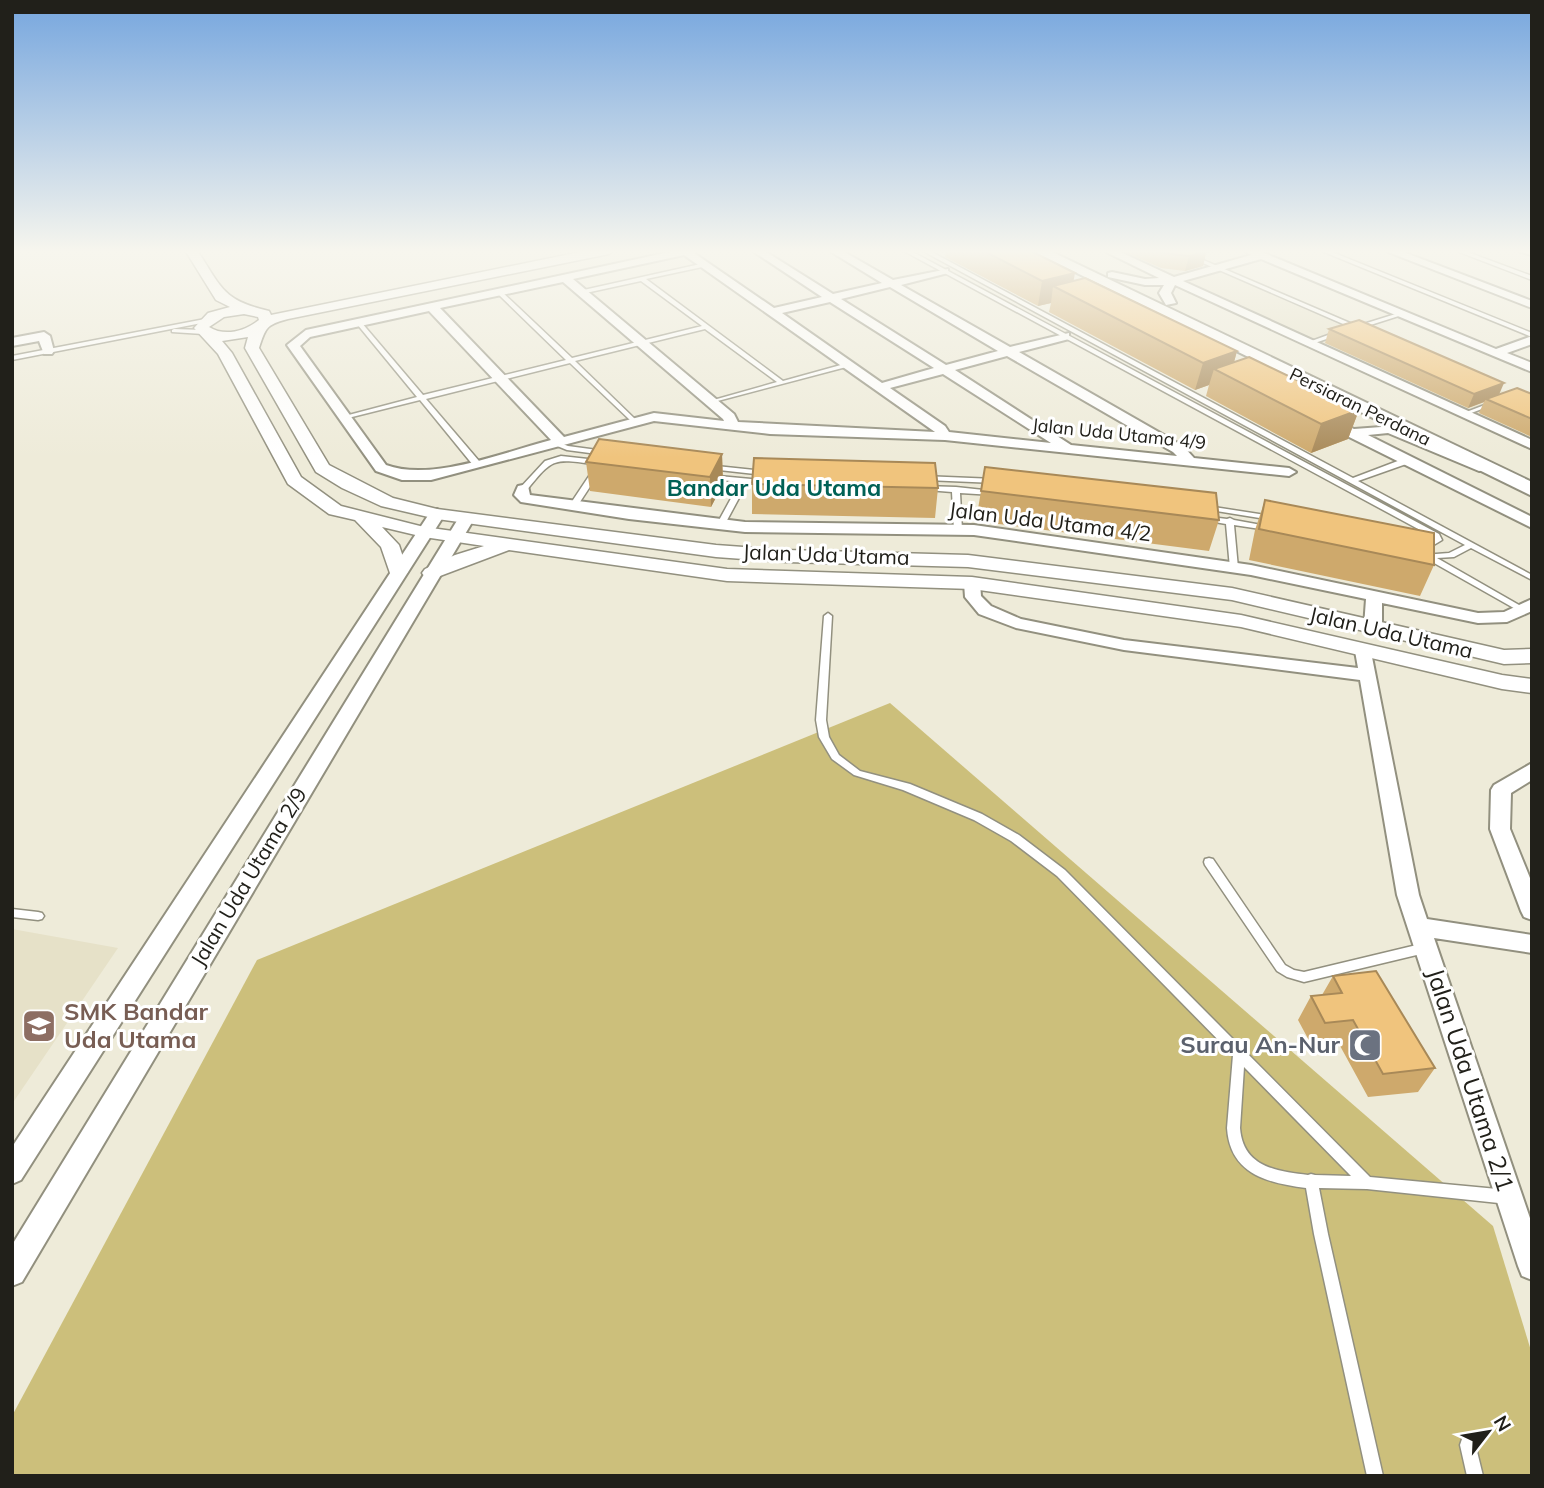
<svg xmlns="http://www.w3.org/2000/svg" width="1544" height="1488" font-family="Mulish,sans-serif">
<rect width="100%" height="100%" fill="#eeebd9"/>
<path fill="#e6e1c8" d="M1112,250H1179L1532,404V442Z
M12,929L118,948L12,1104Z"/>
<path fill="#ccbf7b" d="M890,703L1493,1226L1532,1354V1476H12V1416L257,960Z"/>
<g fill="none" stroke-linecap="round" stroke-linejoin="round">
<g stroke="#92907f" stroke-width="3">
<path id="service" d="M902,250H909L1439,534L1442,540L1427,549H1421V545L1434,539L1433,537Z
M921,250H928L1353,478L1403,459H1409V463L1358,481L1532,575V580L1471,548L1454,557L1437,558L1526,609L1525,611H1519L1427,559H1420L1419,557L1423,555L1449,553L1465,545Z
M1173,250H1180L1357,326L1402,312L1405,314L1361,328V330H1357Z
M1319,250H1327L1532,333V337Z
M1454,250H1462L1532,276V280Z
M705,263L707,264V266L646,279L783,381L848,363L850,364V366L710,403V401L777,382L705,329L575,361L635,419V421H631L570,363L426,399L479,461L480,463L476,465H473L420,400L344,419L341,417L417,397L357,324V322H361L423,395L566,360L497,293V291H501L572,358L702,326L641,281L581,294L578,292L579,291Z
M205,319L207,320V322L12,360V356Z
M174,329L203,330L206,332L203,334L172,332V330Z
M1339,331L1342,333L1341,334L1309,345L1306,343Z
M1490,403L1495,404L1466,415L1461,414Z
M552,440L568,446L605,451L609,453L605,455L567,450L550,443L549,442Z
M561,456L597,460L601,462L599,473L576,508H570L569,506L591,473L593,464C552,458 552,459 526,491H520L519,489L545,461Z
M707,465L764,471L768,473L764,475L710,469H707Z
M708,475L762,480L766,482L762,484L747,483L725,524L721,526L717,524L740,482L711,479L707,477Z
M923,476L995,479L999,481L995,483L926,480H923Z
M924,486L956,487L993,491L997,493L993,495L960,493L962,530L958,532L954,530L952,492L927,490L923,488Z
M1201,505L1272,516L1276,518L1272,520L1204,509L1200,507Z
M1203,516L1227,519L1230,518L1234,520L1267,526L1271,528L1267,530L1234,525L1238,568L1234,570L1230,568L1226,524L1203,520Z
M828,613L832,616L826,720L829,737L839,755L860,771L910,784L982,814L1019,835L1065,870L1370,1177L1508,1190L1513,1192L1515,1197L1513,1202L1508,1204L1367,1189L1319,1188L1328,1234L1383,1476H1367L1314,1234L1306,1188C1267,1183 1230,1174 1227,1128L1233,1055L1057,876L1011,841L974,820L903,790L854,775L832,759L819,737L816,720L824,616ZM1244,1067L1351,1176L1315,1175L1311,1174L1308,1175C1276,1171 1243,1167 1240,1128Z
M1209,858L1213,859L1285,965L1294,970L1304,972L1425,943L1429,945L1431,948L1429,951L1425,953L1304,982L1287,977L1277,971L1205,865L1204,862L1205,859Z
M12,909L38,912L42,913L44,916L42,919L38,920L12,917Z
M1468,1437L1474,1439L1483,1476H1467L1460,1445L1462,1439Z"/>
</g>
<g stroke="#92907f" stroke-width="4">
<path id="minor" d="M679,250H699L694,253L774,308L822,297L751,250H763L833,294L882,283L828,250H841L893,280L948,269V273L901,285L1010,347L1069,333V339L1019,352L1183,446L1194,458L1289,468L1296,472L1289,476L945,440L770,434L654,421L431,480H402L376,471L287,345L306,330ZM684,255L935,432L738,422L734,414L573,279ZM563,282L723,419L724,421L654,413L564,437L440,308ZM890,287L998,351L946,365L841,299ZM830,302L934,368L882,383L782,313ZM429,311L551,440C504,452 432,482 386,465L300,346L310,337ZM1007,356L1173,452L1177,456L1071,445L955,370ZM943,374L1051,443L949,432L945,426L890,388Z
M1102,250H1116L1174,277L1251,255L1243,250H1257L1496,349L1532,336V344L1507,353L1532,363V372L1261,259L1183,281L1532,440V449L1175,285L1171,293L1176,303L1166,305L1159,293L1164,285H1145L1108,277V273L1112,272L1145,279L1159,278Z
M1383,250H1398L1532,301V308Z
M1520,250H1532V255L1521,252Z
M44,332L50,336L54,351L52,354H44L39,341L12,346V338Z
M1328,417L1354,429L1395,426L1484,464L1486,467L1484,470L1479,471L1388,433L1368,435L1532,517V528L1323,424V418Z
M523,485L528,486L530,495L745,522L974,525L1251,565L1478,613L1504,612L1532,599V611L1507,622L1478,623L1382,603V627L1373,632L1364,627L1366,599L1251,575L974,535L745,532L629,519L521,502L514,495L518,486Z
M437,509L445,514L21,1180L12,1184V1147L429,514Z
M466,514L474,519L22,1282L12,1286V1245L458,519Z
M972,578L980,583L981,596L991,606L1021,619L1124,640L1358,668L1355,651L1364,646L1370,647L1419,895L1427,919L1532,935V953L1434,938L1532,1224V1280L1522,1276L1518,1266L1397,895L1360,680L1124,650L1016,628L979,614L965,597L964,583Z
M1532,763V780L1511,793L1510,829L1532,883V920L1524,917L1521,911L1490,829L1491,790L1494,785Z"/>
</g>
<g stroke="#92907f" stroke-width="3">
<path id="tertiary" d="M185,250H197C222,288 222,300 269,311L271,315L590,250H615L609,254L288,319C266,325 266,327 259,348L329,465L393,498L437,509L716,545L787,550L968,555L1232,588L1504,650L1532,649V663L1504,664L1232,600L968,567L787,562L716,557L437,519L381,506L342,488L316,472L245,348L248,337L222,341L232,353L301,477L341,506L424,527L727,569L972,577L1241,615L1502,675L1532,679V693L1502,689L1241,627L972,589L727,581L509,550L432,579L425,577L422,573L425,569L455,555L484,546L424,537L382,527L399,545L408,572L398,578L391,576L381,547L355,520L329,514L288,484L218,354L194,328L208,313L230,307L216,300ZM244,314L258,317L259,320C245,331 225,337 209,327L224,317Z"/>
</g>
<g stroke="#92907f" stroke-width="4">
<path id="secondary" d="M1030,250H1048L1532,482V496Z"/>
</g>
<use href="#service" fill="#fff" fill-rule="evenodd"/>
<use href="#minor" fill="#fff" fill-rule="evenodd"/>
<use href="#tertiary" fill="#fff" fill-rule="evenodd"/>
<use href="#secondary" fill="#fff" fill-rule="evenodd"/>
</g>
<path fill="#cea96c" d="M946,250H1029L1073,281L1237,351L1234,362L1359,410L1348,439L1311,453L1206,396L1209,385L1195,390L1049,312L1051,303L1038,306L945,257Z
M1120,250H1216L1206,253L1203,266L1185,271L1161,268Z
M1329,329L1499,394H1532V437L1479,413L1484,402L1468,408L1325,343Z
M722,454L723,484L711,507L590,491L586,462Z
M752,484L938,488L935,518L752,514Z
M981,491L1219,520L1209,551L976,521Z
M1265,500L1434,565L1420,596L1249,560L1255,530Z
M1333,976L1435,1068L1418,1092L1368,1097L1339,1044L1312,1046L1298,1020L1311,996L1322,995Z"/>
<path fill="#a88958" d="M1199,250H1216L1206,253L1203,266L1185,271L1189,256Z
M1075,273L1071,295L1053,286L1051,303L1038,306L1042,281Z
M1237,351L1230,377L1214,369L1209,385L1195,390L1203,363Z
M1504,383L1498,397L1486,399L1484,402L1468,408L1474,394Z
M1359,410L1348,439L1311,453L1321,424Z
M722,454L723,484L711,507L710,477Z"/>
<path fill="#f0c47d" stroke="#a88958" stroke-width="2" d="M982,250H1029L1075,273L1042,281Z
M1157,250H1204L1207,251L1189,256L1164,253Z
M1085,278L1237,351L1203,363L1053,286Z
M1359,320L1504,383L1474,394L1329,329Z
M1249,357L1359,410L1321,424L1214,369Z
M1517,388L1532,394V419L1486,399Z
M599,439L722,454L710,477L586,462Z
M754,458L935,463L938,488L752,484Z
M985,467L1216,493L1219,520L981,491Z
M1265,500L1434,533V565L1259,529Z
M1376,971L1435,1068L1383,1074L1353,1020L1325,1023L1311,996L1342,993L1333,976Z"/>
<linearGradient id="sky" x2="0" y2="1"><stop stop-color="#76a6de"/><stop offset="0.55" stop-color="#f7f6ee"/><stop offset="1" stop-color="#f7f6ee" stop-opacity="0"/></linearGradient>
<rect width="1544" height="458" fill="url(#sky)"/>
<defs>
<g id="school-square" transform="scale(1.75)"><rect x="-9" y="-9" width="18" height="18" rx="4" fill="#8d6e63" stroke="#fff"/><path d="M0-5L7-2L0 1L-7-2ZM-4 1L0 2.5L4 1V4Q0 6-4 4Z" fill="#fff"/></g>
<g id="mosque-square" transform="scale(1.75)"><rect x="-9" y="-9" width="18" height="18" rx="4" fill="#6b7280" stroke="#fff"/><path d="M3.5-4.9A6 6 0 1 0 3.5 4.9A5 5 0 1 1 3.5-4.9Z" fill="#fff"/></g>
</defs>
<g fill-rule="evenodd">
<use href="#school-square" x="39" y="1026"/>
<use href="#mosque-square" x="1365" y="1045"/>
</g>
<g text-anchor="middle" stroke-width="6" stroke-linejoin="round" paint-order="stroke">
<g font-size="18" fill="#21201a" stroke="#fff">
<text transform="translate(1360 407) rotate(26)" y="6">Persiaran Perdana</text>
<text transform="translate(1119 434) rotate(6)" y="6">Jalan Uda Utama 4/9</text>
</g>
<g font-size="21" fill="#21201a" stroke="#fff">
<text transform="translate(1050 522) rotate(7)" y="7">Jalan Uda Utama 4/2</text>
<text transform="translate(826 555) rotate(2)" y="7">Jalan Uda Utama</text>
<text transform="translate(1391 633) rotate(13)" y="7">Jalan Uda Utama</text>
<text transform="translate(249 877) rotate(-59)" y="7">Jalan Uda Utama 2/9</text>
</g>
<g font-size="23" font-weight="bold" fill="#006155" stroke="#fff">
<text x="774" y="496">Bandar Uda Utama</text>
</g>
<g font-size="24" font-weight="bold" fill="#785e54" stroke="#fff" text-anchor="start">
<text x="64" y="1020">SMK Bandar<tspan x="64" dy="28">Uda Utama</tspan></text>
</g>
<g font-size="24" font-weight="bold" fill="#5b616d" stroke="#fff" text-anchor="end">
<text x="1340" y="1053">Surau An-Nur</text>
</g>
<g font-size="24" fill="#21201a" stroke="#fff">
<text transform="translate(1470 1080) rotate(72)" y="8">Jalan Uda Utama 2/1</text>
</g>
</g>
<rect width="1544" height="1488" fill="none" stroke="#21201a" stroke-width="28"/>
<g transform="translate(1488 1432) rotate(59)" stroke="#ffffff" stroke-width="5" paint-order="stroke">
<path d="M0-5L12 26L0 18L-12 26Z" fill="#21201a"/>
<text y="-10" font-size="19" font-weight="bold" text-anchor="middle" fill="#21201a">N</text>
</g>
</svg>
